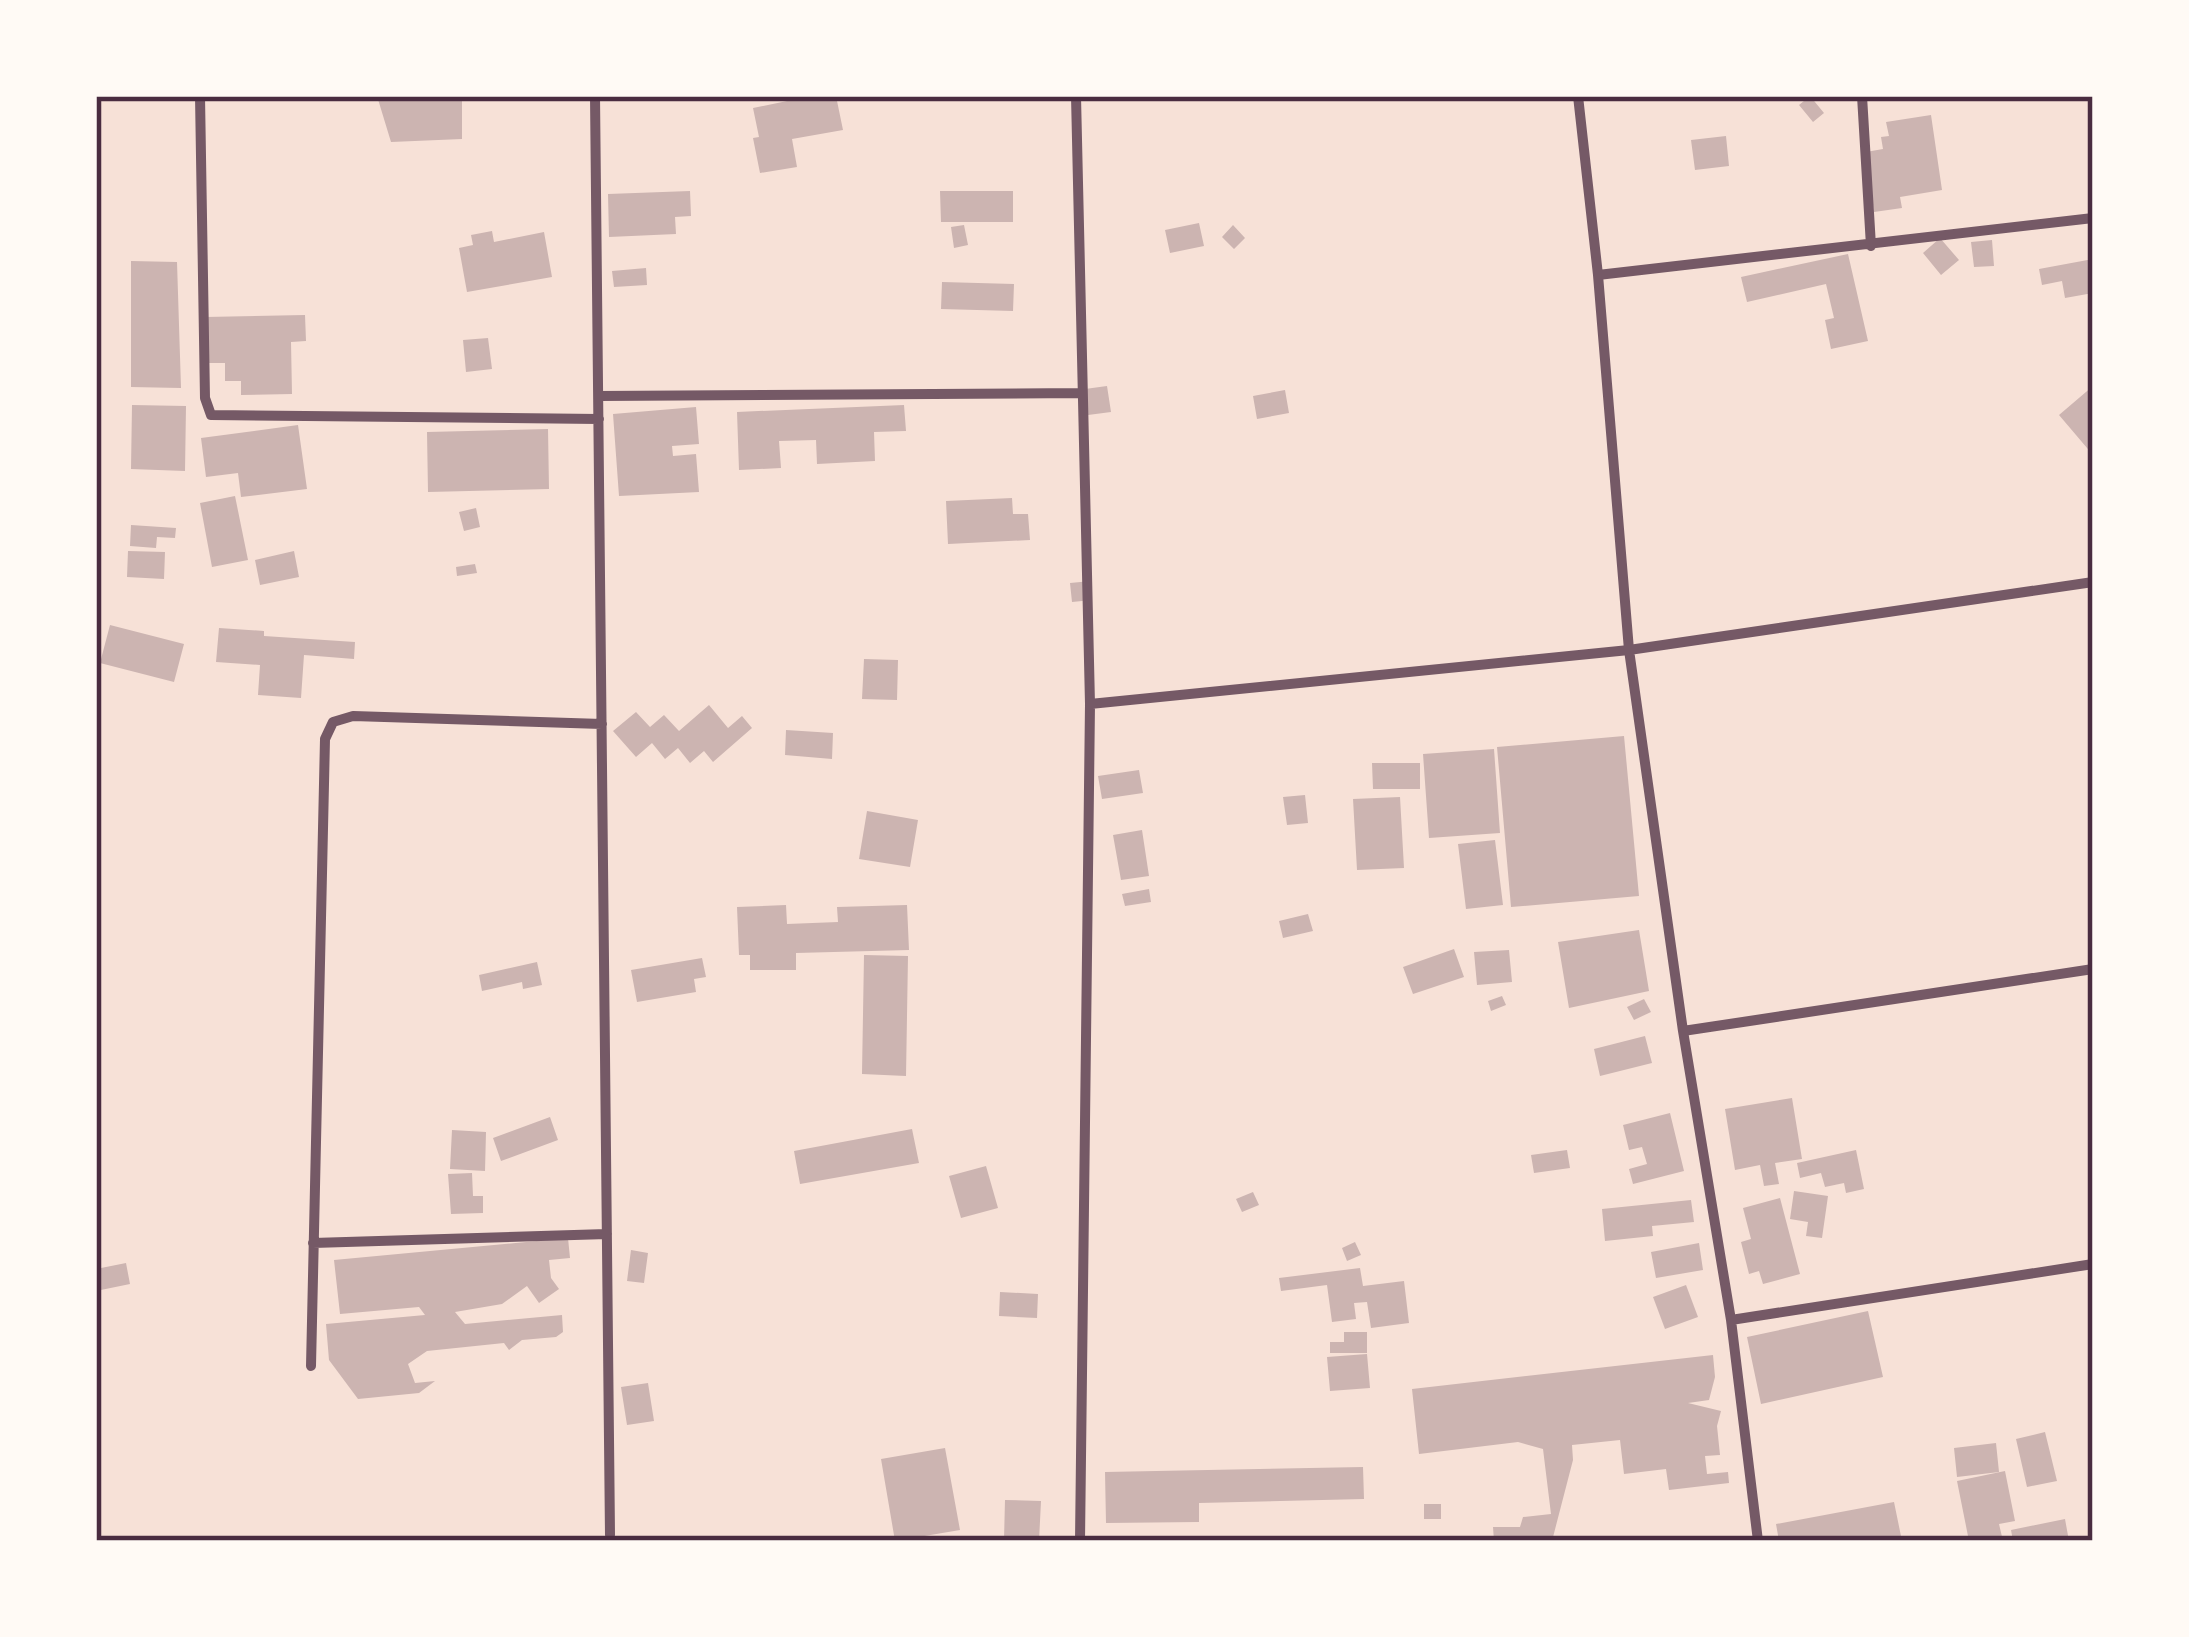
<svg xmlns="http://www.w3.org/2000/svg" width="2189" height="1637" font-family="'DejaVu Sans',sans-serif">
<rect width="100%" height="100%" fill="#f7e1d7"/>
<path fill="#ccb4b1" d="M377,96H462V139L391,142Z
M811,96H836L843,130L792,139L797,167L760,173L753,138L759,137L753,108Z
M1810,96L1824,113L1813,122L1799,105Z
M1931,115L1942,190L1900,197L1902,208L1874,212L1866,152L1883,149L1881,137L1889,136L1886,122Z
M1726,136L1729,166L1695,170L1691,140Z
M690,191L691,216L675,217L676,234L609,237L608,194Z
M940,191H1013V222H941Z
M1199,223L1204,246L1170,253L1165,230Z
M964,225L968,245L954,248L951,227Z
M1233,225L1245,238L1234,249L1222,237Z
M492,231L494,242L544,232L552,277L467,292L459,248L473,245L471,235Z
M1940,238L1959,260L1941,275L1923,253Z
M1992,240L1994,266L1974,267L1971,242Z
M1848,254L1868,341L1831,349L1825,320L1834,318L1826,284L1747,302L1741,277Z
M2093,259V293L2065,298L2062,281L2042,285L2039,269Z
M131,261L177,262L181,388L131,387Z
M646,268L647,285L614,287L612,271Z
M942,282L1014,284L1013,311L941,309Z
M305,315L306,341L291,342L292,394L241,395V381H225V363H206L205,317Z
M488,338L492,369L466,372L463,340Z
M1107,386L1111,412L1088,415L1085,389Z
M2093,386V455L2059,415Z
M1285,390L1289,413L1257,419L1253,396Z
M132,405L186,406L185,471L131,469Z
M904,405L906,431L874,432L875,461L817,464L816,440L779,441L781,468L739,470L737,412Z
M696,407L699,444L672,446L673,456L696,454L699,492L619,496L613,414Z
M298,425L307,489L241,497L238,473L206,477L201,438Z
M548,429L549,489L428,492L427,432Z
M235,496L248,560L212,567L200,503Z
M1012,498L1013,514H1028L1030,540L948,544L946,501Z
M476,508L480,527L464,531L459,512Z
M131,525L176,528L175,538L157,537L156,548L130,546Z
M128,551L165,552L164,579L127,577Z
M294,551L299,577L260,585L255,560Z
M475,564L477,573L457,576L456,567Z
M1091,581L1092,600L1072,602L1070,583Z
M110,625L184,644L174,682L100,663Z
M219,628L264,631V636L355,642L354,659L304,655L301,698L258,695L260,665L216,662Z
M864,659L898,660L897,700L862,699Z
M709,705L728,728L742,716L752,728L713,762L704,751L690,763L678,748L665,759L652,743L636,757L613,731L636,712L650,727L664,715L679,731Z
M786,730L833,733L832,759L785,755Z
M1624,736L1639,896L1511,907L1497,747Z
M1494,749L1500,833L1429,838L1423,754Z
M1372,763H1420V789H1373Z
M1139,770L1143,793L1102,799L1098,776Z
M1305,795L1308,823L1287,825L1283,797Z
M1400,797L1404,868L1357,870L1353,799Z
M867,811L918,820L910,867L859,859Z
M1142,830L1149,876L1121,880L1113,835Z
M1495,840L1503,905L1466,909L1458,844Z
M1149,889L1151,902L1125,906L1122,894Z
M786,905L787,924L838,922L837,907L907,905L909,950L796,953V970H750V955H739L737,907Z
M1308,914L1313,931L1283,938L1279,921Z
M1639,930L1649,991L1569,1008L1558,942Z
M1454,949L1464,977L1413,994L1403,967Z
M1509,950L1512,982L1477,985L1474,952Z
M864,955L908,956L906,1076L862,1074Z
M702,958L706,977L694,979L696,992L637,1002L631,970Z
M537,962L542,985L523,989L522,982L482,991L479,975Z
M1502,996L1506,1005L1491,1011L1488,1001Z
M1644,999L1651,1012L1634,1020L1627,1007Z
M1645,1036L1652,1063L1600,1076L1594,1049Z
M1792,1098L1802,1159L1775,1163L1779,1184L1764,1186L1760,1165L1735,1170L1725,1109Z
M1670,1113L1684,1171L1633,1184L1629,1169L1647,1164L1642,1147L1629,1150L1623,1125Z
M550,1117L558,1140L501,1161L493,1138Z
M912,1129L919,1163L800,1184L794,1151Z
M452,1130L486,1132L485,1171L450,1169Z
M1567,1150L1570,1168L1534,1173L1531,1155Z
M1856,1150L1864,1189L1846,1193L1844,1183L1825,1187L1821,1173L1800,1178L1797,1163Z
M986,1166L998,1208L961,1218L949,1176Z
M472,1173L473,1196H483V1213L451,1214L448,1174Z
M1794,1191L1828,1196L1822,1238L1806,1236L1808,1222L1790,1219Z
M1253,1192L1259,1205L1242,1212L1236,1199Z
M1780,1198L1800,1274L1763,1284L1759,1271L1749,1274L1741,1242L1751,1239L1743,1208Z
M1691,1200L1694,1222L1652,1226L1653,1236L1605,1241L1602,1209Z
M568,1238L570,1258L549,1260L551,1278L559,1289L539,1303L527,1286L502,1304L455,1312L465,1324L562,1315L563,1332L556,1337L522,1340L509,1350L504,1343L427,1351L408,1364L415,1383L435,1381L419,1393L358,1399L329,1360L326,1324L425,1315L419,1307L340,1314L334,1260Z
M1355,1242L1361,1255L1347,1261L1342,1248Z
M1699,1243L1703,1270L1656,1278L1651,1252Z
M631,1250L648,1253L644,1283L627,1281Z
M126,1263L130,1284L96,1291V1269Z
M1360,1268L1363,1286L1404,1281L1409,1323L1371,1328L1367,1302L1354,1303L1356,1319L1332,1322L1327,1285L1281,1291L1279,1278Z
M1686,1285L1698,1317L1665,1329L1653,1297Z
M1000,1292L1038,1294L1037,1318L999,1316Z
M1868,1311L1883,1377L1761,1404L1747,1337Z
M1344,1332H1367V1353H1330V1342H1344Z
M1367,1354L1370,1388L1330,1391L1327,1357Z
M1713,1355L1715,1377L1709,1400L1688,1403L1721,1411L1717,1426L1720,1455L1705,1456L1707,1474L1728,1472L1729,1483L1669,1490L1666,1469L1624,1474L1620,1440L1572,1445L1573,1460L1552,1541H1494L1493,1527H1520L1523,1517L1551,1514L1543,1449L1518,1442L1419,1454L1412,1389Z
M648,1383L654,1421L627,1425L621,1387Z
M2045,1432L2057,1481L2027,1487L2016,1439Z
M1996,1443L1999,1472L1957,1477L1954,1448Z
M945,1448L960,1530L895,1541L881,1459Z
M1363,1467L1364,1499L1199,1503V1522L1106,1523L1105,1472Z
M2005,1471L2015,1521L1999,1524L2003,1541H1969L1957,1481Z
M1005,1500L1041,1501L1039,1541L1004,1540Z
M1894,1502L1902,1541H1779L1776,1524Z
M1424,1504H1441V1519H1424Z
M2065,1519L2069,1541H2013L2011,1530Z"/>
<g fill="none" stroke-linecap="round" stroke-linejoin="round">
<path stroke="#755966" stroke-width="10" d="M200,96L205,398L211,415L599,419
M595,96L610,1535
M1076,96L1090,704L1080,1541
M1578,96L1598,275L1629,650L1683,1031L1731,1320L1758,1541
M1862,96L1871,246
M1598,275L2093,218
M599,396L1082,393
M1090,704L1629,650L2093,582
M1683,1031L2093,969
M313,1243L607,1234
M1731,1320L2093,1264
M311,1366L325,739L333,722L353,716L602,724"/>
</g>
<rect width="2189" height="1637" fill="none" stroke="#fffaf5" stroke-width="198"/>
<rect x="99" y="99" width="1991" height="1439" fill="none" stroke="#4a2c40" stroke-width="4.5"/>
</svg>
